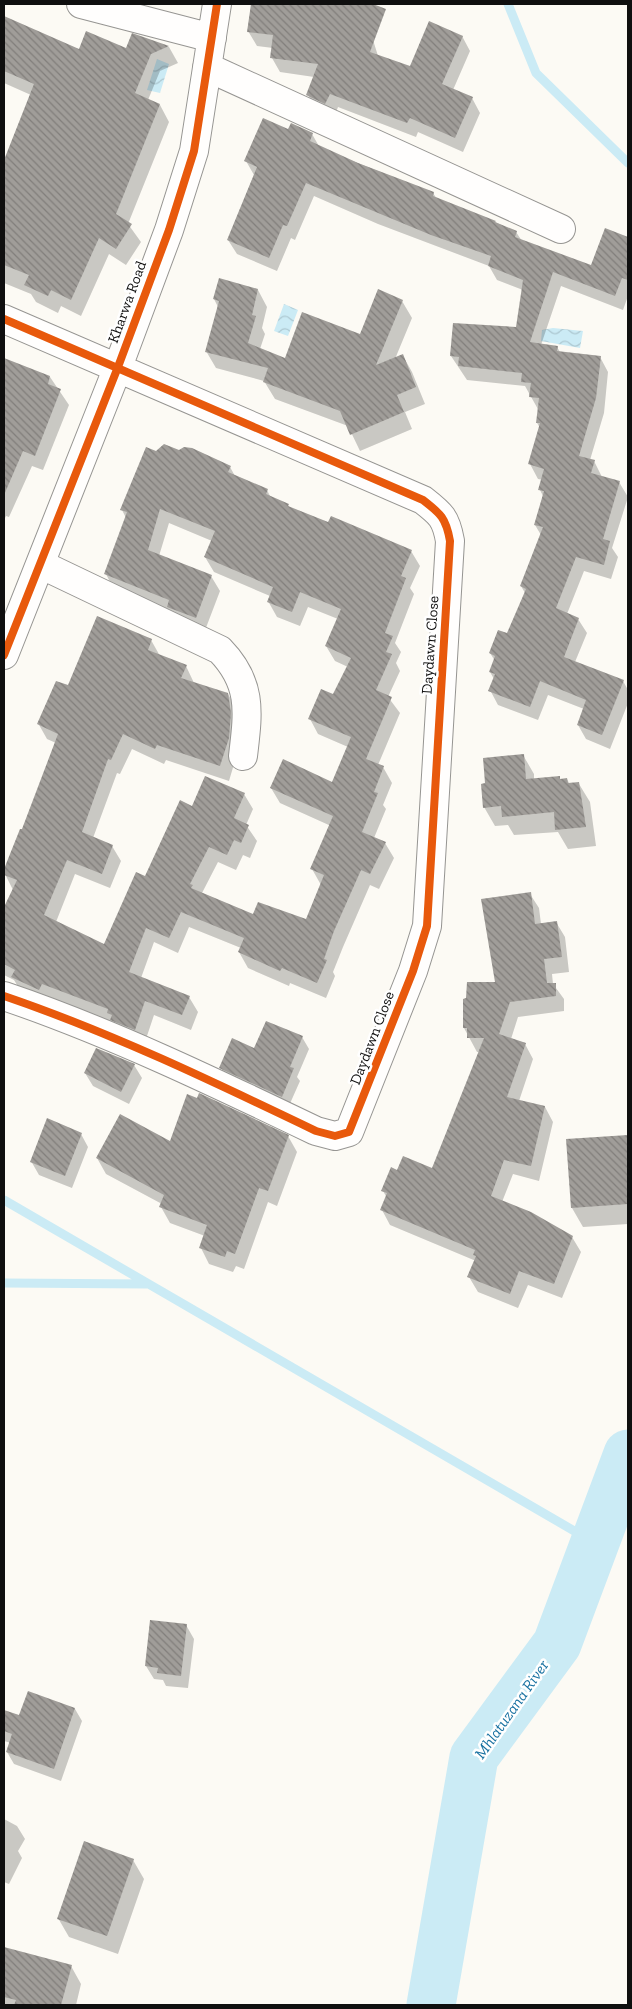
<svg xmlns="http://www.w3.org/2000/svg" width="632" height="2009" font-family="'Zilla Slab',serif">
<defs>
<pattern id="water-waves" width="16" height="10" patternUnits="userSpaceOnUse" patternTransform="scale(1.25)"><rect width="16" height="10" fill="#cbebf5"/><path d="M0 5q4-4 8 0t8 0" fill="none" stroke="#adc8d1"/></pattern>
<pattern id="building-back-hatch" width="6" height="6" patternUnits="userSpaceOnUse" patternTransform="scale(1.25)"><rect width="6" height="6" fill="#a09d99"/><path d="M-1 5l2 2M0 0l6 6M5-1l2 2" fill="none" stroke="#817e7b"/></pattern>
</defs>
<rect width="100%" height="100%" fill="#fcfaf4"/>
<path fill="url(#water-waves)" d="M157,59L169,64L160,93L147,90Z
M284,304L298,310L288,336L274,331Z
M553,328L583,331L580,348L541,341L542,330Z"/>
<path fill="#0003" d="M252,4H359L365,14L378,56L410,67L462,36L470,51L453,90L472,98L480,113L463,152L418,132L416,137L338,107L334,118L316,110L308,95L314,77L280,72L272,58L273,48L257,46L248,31Z
M4,18L80,50L127,49L133,35L169,47L178,63L160,71L148,100L160,105L169,122L128,224L141,242L126,265L109,254L81,316L61,306L58,313L36,302L31,294L4,283V168L31,95L4,83Z
M289,130L312,134L320,148L433,193L437,199L495,222L516,232L522,241L591,267L606,229L628,238V296L623,310L561,286L541,345L557,347L560,352L600,357L608,372L604,413L590,460L594,461L602,477L619,482L628,497L612,548L618,557L611,579L584,571L567,614L578,619L587,633L575,662L623,681L628,690V703L610,749L586,739L578,725L584,709L548,695L538,720L498,705L490,690L494,679L490,672L495,661L490,653L508,635L525,593L521,586L541,535L535,525L543,496L540,490L543,480L538,479L530,464L540,428L537,423L539,411L525,386L467,380L451,356L517,328L523,290L497,280L489,266L378,224L314,196L295,240L291,238L277,271L237,254L228,240L254,175L246,161Z
M258,290L267,307L262,328L265,334L260,349L286,359L361,335L402,301L412,318L395,359L403,356L412,372L425,404L405,412L412,429L360,451L348,426L275,399L264,381L216,368L206,351L218,307L214,299Z
M4,359L50,377L69,405L43,470L32,466L9,517L6,516L4,520Z
M156,452L230,467L235,476L267,490L271,498L288,505L290,508L329,524L411,551L420,566L410,588L414,594L395,643L401,652L396,663L400,671L388,697L400,713L378,765L383,767L392,783L383,805L386,809L374,838L385,843L394,858L379,889L370,885L343,947L333,972L335,976L326,998L290,983L289,986L248,968L239,952L241,948L189,927L178,953L154,942L141,978L189,997L198,1012L191,1030L154,1015L144,1045L120,1035L113,1022L50,999L22,993L14,980L4,975V910L13,890L4,872L21,830L23,831L56,743L47,739L38,723L69,687L151,640L160,656L186,666L194,683L228,694L237,710V754L229,781L166,760L164,764L132,749L120,774L117,773L93,838L112,846L121,861L110,888L75,874L56,922L105,946L193,807L244,794L253,809L246,825L257,841L250,858L243,855L236,870L218,862L202,893L254,916L306,921L321,885L312,869L331,826L280,803L271,788L333,783L348,747L318,734L310,719L334,696L348,667L335,661L326,646L338,619L308,607L300,626L277,617L268,601L270,596L214,572L205,557L212,541L169,523L159,556L211,576L220,591L204,633L114,590L106,574L126,518L122,510Z
M523,755L534,774V780L559,777L561,780L567,779L570,785L579,784L590,802L596,846L568,849L558,832L514,835L508,825L495,826L484,807L487,784Z
M530,894L539,908L541,924L556,922L565,937L569,972L552,974L553,984L564,999V1011L518,1017L511,1039L525,1044L533,1059L519,1101L545,1107L553,1122L539,1181L513,1174L502,1202L572,1237L581,1252L562,1298L528,1285L518,1308L478,1292L469,1277L476,1261L390,1225L382,1210L387,1198L383,1191L398,1171L432,1170L480,1052H477L464,1028L496,984Z
M302,1037L309,1049L297,1077L300,1081L288,1108L227,1079L221,1068L255,1049Z
M134,1065L142,1078L129,1104L93,1086L85,1073Z
M81,1134L88,1147L72,1188L39,1175L31,1161Z
M288,1136L297,1152L277,1206L268,1202L244,1269L236,1266L233,1272L209,1264L201,1248L205,1236L170,1223L161,1207L162,1204L106,1174L97,1158L170,1143Z
M628,1137V1224L583,1227L572,1208L567,1141Z
M151,1622L186,1625L194,1639L188,1688L166,1686L163,1680L154,1679L146,1666Z
M75,1709L82,1721L61,1781L14,1764L7,1752L11,1743L4,1741V1711L20,1717Z
M4,1819L17,1826L25,1839L18,1851L22,1858L9,1884L4,1882Z
M133,1860L144,1879L118,1954L69,1937L58,1918Z
M4,1948L71,1966L81,1984L76,2005H4Z"/>
<g fill="none" stroke-linecap="round" stroke-linejoin="round">
<path stroke="#cbebf5" stroke-width="9" d="M508,4L536,73L628,163
M4,1200L595,1543
M4,1283L148,1284"/>
<path stroke="#cbebf5" stroke-width="49" d="M431,2005L474,1757L557,1644L628,1454"/>
</g>
<path fill="url(#building-back-hatch)" d="M251,4H373L386,9L370,52L410,66L429,21L463,36L442,84L473,97L455,138L410,118L407,123L330,94L325,104L306,95L318,64L270,58L273,35L247,32Z
M4,16L79,49L86,31L126,48L132,33L169,46L151,54L135,93L160,104L116,214L132,224L116,249L99,238L71,300L51,290L48,296L24,285L29,275L4,265V160L34,84L4,71Z
M263,118L288,129L291,123L313,133L310,141L358,163L434,192L433,196L496,221L495,222L517,231L515,237L591,265L605,228L628,237V280L622,278L615,296L553,272L530,342L558,346L557,351L601,356L596,398L579,456L595,460L591,473L620,481L603,539L610,541L604,565L576,557L556,608L579,618L564,657L624,680L602,735L577,725L586,700L540,681L530,707L488,691L495,674L489,672L495,656L489,653L498,630L507,633L526,589L520,586L543,527L534,525L544,491L538,490L544,469L528,464L540,423H536L539,398L529,397L531,383L521,382L522,373L458,366L459,357L450,356L453,323L516,327L523,280L488,266L491,256L431,235L306,183L287,226L283,225L269,258L227,240L257,167L244,161Z
M219,278L258,289L252,315L256,316L248,343L285,358L302,312L360,334L378,289L403,300L376,365L403,354L416,387L397,395L404,412L350,435L340,411L263,382L268,368L205,352L219,301L213,299Z
M4,358L50,376L48,384L61,389L35,456L23,451L4,495Z
M164,444L179,450L184,447L192,448L231,466L228,472L268,489L266,494L289,504L288,506L328,522L331,516L412,550L401,576L406,578L385,633L393,636L386,652L392,654L376,690L392,697L366,759L384,766L374,792L378,793L362,832L386,842L370,874L361,870L334,931L324,959L327,960L317,983L282,968L280,971L238,952L244,938L181,912L169,938L146,928L129,972L190,996L182,1015L145,1001L135,1030L110,1020L112,1015L107,1013L108,1009L42,984L39,990L11,977L15,970L4,964V907L17,880L4,875V869L20,829H22L58,734L37,724L56,681L68,685L97,616L152,639L148,650L187,665L181,678L228,693L231,713L229,738L220,766L157,745L155,749L123,734L111,760L108,759L82,832L113,845L102,874L67,860L44,915L104,944L136,872L145,876L180,800L192,806L205,776L245,793L234,818L249,825L241,843L234,840L227,855L209,847L190,884L193,885L191,888L253,914L258,902L306,919L324,875L310,869L333,816L270,788L283,759L332,782L351,737L308,719L321,689L333,694L351,658L325,646L341,609L300,592L292,612L267,602L273,587L204,557L215,531L160,509L148,550L212,575L196,618L167,607L169,600L104,574L127,512L120,510L146,447L156,451Z
M524,754L526,779L560,776V779L567,778L568,783L579,782L586,827L555,830L554,812L502,817L501,806L483,808L481,784L485,783L483,758Z
M531,892L535,924L557,921L562,957L544,959L547,983H556V996L510,1002L499,1034L526,1043L507,1097L545,1106L531,1166L504,1160L491,1196L531,1212L573,1236L554,1284L519,1271L510,1294L467,1277L476,1256L473,1255L475,1250L380,1210L387,1193L381,1191L391,1167L397,1170L403,1156L432,1168L484,1038H467V1028H463V999L466,998L467,982H495L481,899Z
M266,1021L303,1036L290,1067L294,1068L282,1097L219,1068L232,1038L254,1048Z
M96,1048L135,1064L121,1092L84,1073Z
M199,1093L289,1135L268,1191L259,1188L235,1254L227,1251L225,1257L199,1248L207,1225L159,1207L164,1195L96,1158L120,1114L170,1141L187,1094L197,1098Z
M47,1118L82,1133L65,1176L30,1162Z
M628,1135V1204L571,1208L566,1139Z
M150,1620L187,1624L181,1676L157,1673L158,1668L145,1666Z
M28,1691L75,1708L54,1769L6,1752L12,1734L4,1731V1710L19,1715Z
M84,1841L134,1859L107,1936L57,1919Z
M4,1947L72,1965L61,2005H14L16,2000L4,1997Z"/>
<g fill="none" stroke-linecap="round" stroke-linejoin="round">
<g stroke="#969592" stroke-width="30">
<path id="street" d="M81,4L212,38
M207,67L561,229
M4,319L423,500C441,514 446,518 450,541L427,926L413,971L349,1132L335,1136L316,1131C214,1082 110,1032 4,996
M40,564L220,650C253,684 248,713 243,756
M4,655L118,367L169,230L194,151L217,4"/>
</g>
<use href="#street" stroke="#fffefd" stroke-width="28"/>
<g stroke="#fff" stroke-width="11">
<path id="cycleway" d="M4,319L423,500C441,514 446,518 450,541L427,926L413,971L349,1132L335,1136L316,1131C214,1082 110,1032 4,996
M4,655L118,367L169,230L194,151L217,4"/>
</g>
<use href="#cycleway" stroke="#e8590c" stroke-width="8"/>
</g>
<g text-anchor="middle" stroke-width="5" stroke-linejoin="round" paint-order="stroke">
<g font-size="15" fill="#0f0f0f" stroke="#fff">
<text transform="translate(127 302) rotate(-70)" y="5">Kharwa Road</text>
<text transform="translate(430 645) rotate(-86)" y="5">Daydawn Close</text>
<text transform="translate(372 1038) rotate(-69)" y="5">Daydawn Close</text>
</g>
<g font-size="16" font-style="italic" fill="#1871a1" stroke="#fff">
<text transform="translate(511 1709) rotate(-55)" y="6">Mhlatuzana River</text>
</g>
</g>
<rect width="632" height="2009" fill="none" stroke="#0f0f0f" stroke-width="10"/>
</svg>
